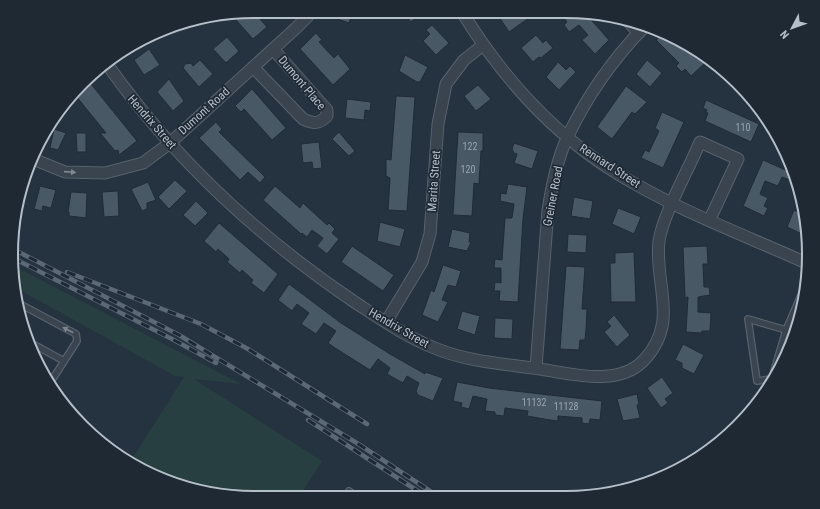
<svg xmlns="http://www.w3.org/2000/svg" width="820" height="509" font-family="'Roboto Condensed',sans-serif">
<rect width="100%" height="100%" fill="#25323f"/>
<path fill="#273f40" d="M14,266L241,384L194,379L322,461L300,496H223L161,479L133,463V457L184,377L175,376L16,288Z"/>
<path fill="#495865" stroke="#202b36" d="M253,11L267,27L253,39L236,20L245,13Z
M320,11L341,12H353L349,23L319,13Z
M405,12H429L410,22Z
M505,12L532,13H536L509,32L499,17Z
M560,13H585L609,40L595,54L582,40L588,35L579,25L569,32L564,25L567,22Z
M432,25L449,43L436,55L423,41L430,34L426,30Z
M316,33L322,40L319,42L334,58L338,54L350,69L333,85L300,49Z
M664,33L691,48L705,63L691,76L685,69L682,72L676,66L679,63L656,40Z
M536,35L543,43L546,40L553,48L541,58L539,57L533,62L521,48Z
M227,37L239,51L226,63L213,49Z
M149,49L160,65L144,75L134,60Z
M405,55L428,67L420,82H417L399,71Z
M200,60L213,74L199,87L183,68L185,64L191,63L193,66Z
M647,60L662,73L650,87L636,74Z
M558,62L566,70L570,66L576,72L559,90L546,77Z
M169,79L184,101L173,111L157,92Z
M91,84L137,141L119,155L118,150L115,151L100,133H106L76,96Z
M478,85L491,99L476,111L464,96Z
M626,86L647,102L635,114L632,112L612,139L597,127Z
M252,89L286,128L272,140L244,109L241,112L235,106Z
M396,96L415,97L407,211L388,210L390,178L386,176V159L391,160Z
M347,99L371,102L370,111L365,110L364,120L345,118Z
M706,100L759,124L751,142L705,121L708,113L706,112L707,110L703,108Z
M662,112L684,122L663,168L641,158L645,150L649,152L659,131L655,128Z
M216,122L222,129L219,132L265,177L260,183L248,172L240,180L199,138Z
M54,129L66,133L58,150L50,148Z
M339,132L355,151L349,156L332,139Z
M458,132L483,133V151H481L479,184L474,183L472,216L453,215Z
M76,133H86V152H77Z
M319,142L322,168L313,169L312,162L303,163L301,144Z
M514,143L538,151L532,169L514,163L517,154L514,153L512,149Z
M763,160L790,172L793,181L782,177L778,186L765,181L760,194L768,198L764,206L768,208L764,216L743,206Z
M175,180L187,191L169,209L158,197Z
M148,182L156,200L147,203V209L142,211L131,189Z
M508,184L527,187L523,219L518,302L499,301L500,291H494L495,282L501,283V268H494L495,259L502,260L505,218H512L514,204L500,201L501,193L506,194Z
M40,186L56,190L51,208L43,206L42,211L34,209Z
M275,186L300,208L303,203L327,225L329,223L335,229L332,233L339,239L327,254L317,246L323,238L312,230L307,237L302,233L301,234L263,200Z
M118,191L119,216L104,217L102,192Z
M71,192L87,193L86,218L69,216V212H68Z
M574,197L593,201L590,219L571,216Z
M196,201L208,213L195,226L183,215Z
M618,208L641,217L634,234L612,224Z
M794,210L804,215L807,223L804,235L787,227Z
M380,222L405,229L400,247L377,241Z
M219,223L278,274L264,293L251,283L253,280L242,270L240,273L227,262L229,259L218,249L216,252L204,241Z
M452,229L470,233L469,242H471L467,251L448,247Z
M568,234L587,235L586,253L567,252Z
M352,246L394,275L383,291L341,262Z
M707,246L708,264H703L704,287H709L710,295L698,297V312L711,313L710,331H702L701,333L686,332L688,297L685,298L683,247Z
M634,252L636,302H611L610,263H615V253Z
M443,265L461,271L456,287L448,285L442,300L448,302L438,322L422,315L431,290L434,292Z
M566,266L585,267L582,309H587L586,330L585,340H580L579,350L560,349Z
M289,284L341,323L390,354L425,374V372L443,378L433,401L418,395L416,391L419,383L407,376L403,383L387,374L390,368L378,359L370,370L335,348L328,343L336,331L324,323L316,334L301,324L309,313L297,304L292,311L278,300Z
M462,311L480,316L475,335L457,329Z
M614,315L630,335L617,347L604,332L611,326L607,322Z
M495,318L513,319L512,339L494,338Z
M683,344L704,355L694,374L682,368V363L675,360Z
M662,377L673,393L665,399L668,403L661,408L647,388Z
M457,382L489,388L602,401L600,420L590,419L589,424L582,423V418L558,416V421L550,420L527,416L528,411L505,408L504,416L495,415V412L485,411L487,399L473,396L469,409L461,407L462,403L453,401Z
M637,394L639,404L637,405L640,418L623,421L617,399Z"/>
<g fill="none" stroke-linecap="round" stroke-linejoin="round">
<g stroke="#57626d" stroke-width="8">
<path id="service" d="M18,303L76,334L77,341L52,380L50,386
M793,333L786,330L802,293
M31,343L64,361
M770,379L757,381L748,319L786,330L774,371
M346,496L349,491L357,497"/>
</g>
<g stroke="#57626d" stroke-width="13">
<path id="minor" d="M462,12C502,77 553,134 618,174C677,210 742,234 804,262
M628,21L639,33
M107,64C173,158 261,239 356,303C382,320 408,338 437,349C472,363 510,364 546,370C576,375 620,386 644,360C680,322 654,284 659,241C663,214 689,169 700,142L738,159L710,219
M253,67L303,119C314,124 319,124 327,116V110L273,49
M33,159L65,172L105,173L143,163L170,143L295,29L309,15L310,11
M386,322L422,262L430,234L438,124L446,84L464,60L483,45
M536,368L548,210C552,186 557,159 568,136C587,96 614,58 645,26"/>
</g>
<use href="#service" stroke="#39444f" stroke-width="5.5"/>
<use href="#minor" stroke="#39444f" stroke-width="11"/>
<g stroke="#5b6876" stroke-width="4.5">
<path id="rail" d="M13,249L179,335L360,445L439,497
M13,258L172,339L216,363
M67,272L201,324L248,349L367,424
M308,420L427,497"/>
</g>
<use href="#rail" stroke="#1e2934" stroke-width="3" stroke-dasharray="9" stroke-linecap="butt"/>
</g>
<defs><path id="oneway-solid" d="M-6-.8H1V-3.2L6.5 0L1 3.2V.8H-6Z"/></defs>
<g fill="#7d8893">
<use href="#oneway-solid" transform="translate(70 172) rotate(4)"/>
<use href="#oneway-solid" transform="translate(68 330) rotate(-152)"/>
</g>
<g text-anchor="middle" stroke-width="3.5" stroke-linejoin="round" paint-order="stroke">
<g font-size="10" fill="#9aa5b1">
<text x="743" y="131">110</text>
<text x="470" y="150">122</text>
<text x="468" y="173">120</text>
<text x="534" y="406">11132</text>
<text x="566" y="410">11128</text>
</g>
<g font-size="12" fill="#b5bfca" stroke="#1e2934">
<text transform="translate(302 83) rotate(50)" y="4">Dumont Place</text>
<text transform="translate(204 111) rotate(-42)" y="4">Dumont Road</text>
<text transform="translate(152 122) rotate(49)" y="4">Hendrix Street</text>
<text transform="translate(610 166) rotate(33)" y="4">Rennard Street</text>
<text transform="translate(434 181) rotate(-86)" y="4">Marita Street</text>
<text transform="translate(553 196) rotate(-79)" y="4">Greiner Road</text>
<text transform="translate(399 328) rotate(30)" y="4">Hendrix Street</text>
</g>
</g>
<path d="M0 0H820V509H0ZM254 18H566A236 236 0 0 1 802 254V255A236 236 0 0 1 566 491H254A236 236 0 0 1 18 255V254A236 236 0 0 1 254 18Z" fill="#1e2934" fill-rule="evenodd"/>
<path fill="none" stroke="#b5bfca" stroke-width="2" d="M254 18H566A236 236 0 0 1 802 254V255A236 236 0 0 1 566 491H254A236 236 0 0 1 18 255V254A236 236 0 0 1 254 18Z"/>
<g transform="translate(792 28) rotate(229)" stroke="#1e2934" stroke-width="3" paint-order="stroke">
<path d="M0-3L7 15L0 10L-7 15Z" fill="#b5bfca"/>
<text y="-6" font-size="11" font-weight="bold" text-anchor="middle" fill="#b5bfca">N</text>
</g>
</svg>
